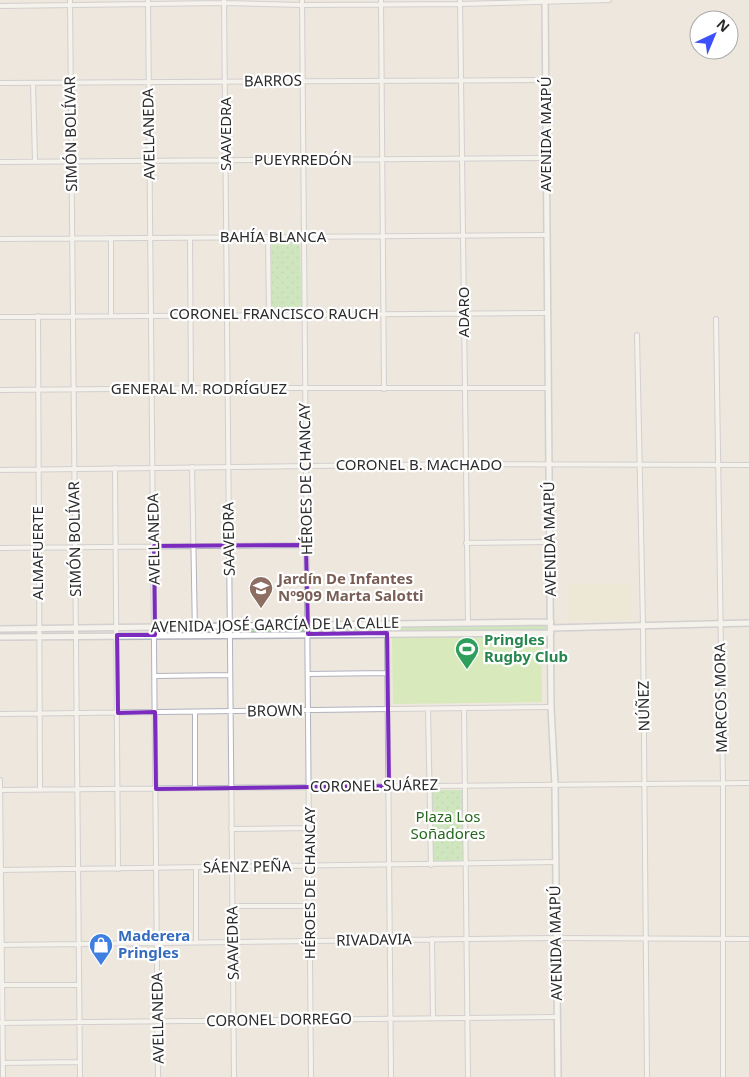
<svg xmlns="http://www.w3.org/2000/svg" width="749" height="1077" font-family="'Noto Sans',sans-serif">
<defs>
<pattern id="grass-tufts" width="24" height="20" patternUnits="userSpaceOnUse" patternTransform="scale(1.25)"><rect width="24" height="20" fill="#ace399"/><path d="M3 7l-1-3M5 7V3M7 7l1-3M15 17l-1-3M17 17v-4M19 17l1-3" fill="none" stroke="#94c384"/></pattern>
<pattern id="park-dots" width="8" height="8" patternUnits="userSpaceOnUse" patternTransform="scale(1.25)"><rect width="8" height="8" fill="#ace399"/><path d="M2 2h.1M6 6h.1" fill="none" stroke="#94c384" stroke-width="1.8" stroke-linecap="round"/></pattern>
</defs>
<rect width="100%" height="100%" fill="#ede7dd"/>
<path fill="#eee6cc" d="M632,584V620L568,621L567,585Z"/>
<path fill="url(#grass-tufts)" d="M546,626V630L315,631V627Z
M305,627V632L238,633V628Z"/>
<path fill="url(#park-dots)" d="M300,240L302,311H272L271,241Z
M432,790H462L463,861L433,862Z"/>
<path fill="#bfeb95" d="M541,636L542,702L393,704L392,638Z"/>
<g fill="none" stroke-linecap="round" stroke-linejoin="round">
<g stroke="#b1b2bf" stroke-width="6">
<path id="street" d="M70,0L80,1077
M148,0L158,1077
M224,0L234,1077
M302,0L311,1077
M381,0L384,389
M460,0L468,623
M0,6L224,3L302,5L460,4L609,0
M0,83L545,80
M33,83L35,161
M0,162L546,158
M268,237L269,315
M190,238L191,388
M0,239L547,235
M111,315V238
M38,316L40,790
M0,317L547,313
M716,319L723,783V1077
M637,335L643,626L647,1077
M0,390L228,388H547
M192,467L195,635
M115,468L118,869
M0,470L465,464L749,465
M466,543L550,542
M0,548L306,545
M387,633L391,1077
M308,674L387,673
M155,676L230,675
M464,708L468,1077
M428,709L431,865
M195,712V788
M0,714L551,707
M0,780L3,1077
M0,790L749,783
M231,829L309,828
M196,868V942
M0,870L555,862
M232,906H309
M432,939L433,1018
M0,945L555,938L749,939
M2,985H79
M0,1023L557,1017
M3,1063L80,1062"/>
</g>
<g stroke="#b1b2bf" stroke-width="8">
<path id="secondary" d="M545,0L551,707L555,785L558,1077
M551,628L749,623
M0,629L551,622
M0,637L551,633"/>
</g>
<use href="#street" stroke="#fff" stroke-width="4"/>
<use href="#secondary" stroke="#fff" stroke-width="5"/>
</g>
<path d="M0 0H749V1077H0ZM306,545L308,634L387,633L389,786L156,789L155,712L118,713L117,635H155L154,546Z" fill="#ede7dd" fill-opacity=".55" fill-rule="evenodd"/>
<path fill="none" stroke="#7b2cbf" stroke-width="4" stroke-linejoin="round" d="M306,545L308,634L387,633L389,786L156,789L155,712L118,713L117,635H155L154,546Z"/>
<defs>
<g id="school-pin" transform="scale(1.25)"><path d="M0 17L-7.5 6A9.5 9.5 0 1 1 7.5 6Z" fill="#8d6e63" stroke="#fff"/><path d="M0-5L7-2L0 1L-7-2ZM-4 1L0 2.5L4 1V4Q0 6-4 4Z" fill="#fff"/></g>
<g id="stadium-pin" transform="scale(1.25)"><path d="M0 17L-7.5 6A9.5 9.5 0 1 1 7.5 6Z" fill="#2e9e5b" stroke="#fff"/><path d="M0-5a6.5 5 0 1 0 0 10a6.5 5 0 1 0 0-10ZM-3.5-1.8h7v3.6h-7Z" fill="#fff"/></g>
<g id="shop-pin" transform="scale(1.25)"><path d="M0 17L-7.5 6A9.5 9.5 0 1 1 7.5 6Z" fill="#3f7fe0" stroke="#fff"/><path d="M-5-2.5h2.3a2.7 3.5 0 0 1 5.4 0H5L5.5 6h-11ZM-1.5-2.5h3a1.5 2.3 0 0 0-3 0Z" fill="#fff"/></g>
</defs>
<g fill-rule="evenodd">
<use href="#school-pin" x="261" y="588"/>
<use href="#stadium-pin" x="467" y="649"/>
<use href="#shop-pin" x="101" y="945"/>
</g>
<g text-anchor="middle" stroke-width="4.5" stroke-linejoin="round" paint-order="stroke">
<g font-size="15" fill="#2b2b2b" stroke="#fff">
<text transform="translate(273 81) rotate(-1)" y="5">BARROS</text>
<text transform="translate(71 134) rotate(-91)" y="5">SIMÓN BOLÍVAR</text>
<text transform="translate(149 134) rotate(-91)" y="5">AVELLANEDA</text>
<text transform="translate(226 134) rotate(-90)" y="5">SAAVEDRA</text>
<text transform="translate(546 134) rotate(-90)" y="5">AVENIDA MAIPÚ</text>
<text x="303" y="165">PUEYRREDÓN</text>
<text x="273" y="242">BAHÍA BLANCA</text>
<text transform="translate(464 312) rotate(-90)" y="5">ADARO</text>
<text x="274" y="319">CORONEL FRANCISCO RAUCH</text>
<text x="199" y="394">GENERAL M. RODRÍGUEZ</text>
<text x="419" y="470">CORONEL B. MACHADO</text>
<text transform="translate(306 479) rotate(-91)" y="5">HÉROES DE CHANCAY</text>
<text transform="translate(75 539) rotate(-91)" y="5">SIMÓN BOLÍVAR</text>
<text transform="translate(154 539) rotate(-91)" y="5">AVELLANEDA</text>
<text transform="translate(229 539) rotate(-91)" y="5">SAAVEDRA</text>
<text transform="translate(550 539) rotate(-91)" y="5">AVENIDA MAIPÚ</text>
<text transform="translate(38 553) rotate(-90)" y="5">ALMAFUERTE</text>
<text transform="translate(275 625) rotate(-1)" y="5">AVENIDA JOSÉ GARCÍA DE LA CALLE</text>
<text transform="translate(721 698) rotate(-91)" y="5">MARCOS MORA</text>
<text transform="translate(644 706) rotate(-91)" y="5">NÚÑEZ</text>
<text transform="translate(275 711) rotate(-1)" y="5">BROWN</text>
<text transform="translate(374 786) rotate(-1)" y="5">CORONEL SUÁREZ</text>
<text transform="translate(247 867) rotate(-1)" y="5">SÁENZ PEÑA</text>
<text transform="translate(310 883) rotate(-90)" y="5">HÉROES DE CHANCAY</text>
<text transform="translate(374 940) rotate(-1)" y="5">RIVADAVIA</text>
<text transform="translate(233 943) rotate(-91)" y="5">SAAVEDRA</text>
<text transform="translate(556 943) rotate(-91)" y="5">AVENIDA MAIPÚ</text>
<text transform="translate(158 1018) rotate(-91)" y="5">AVELLANEDA</text>
<text transform="translate(279 1020) rotate(-1)" y="5">CORONEL DORREGO</text>
</g>
<g font-size="15" font-weight="bold" fill="#785e54" stroke="#fff" text-anchor="start">
<text x="278" y="584">Jardín De Infantes<tspan x="278" dy="17">Nº909 Marta Salotti</tspan></text>
</g>
<g font-size="15" font-weight="bold" fill="#27864d" stroke="#fff" text-anchor="start">
<text x="484" y="645">Pringles<tspan x="484" dy="17">Rugby Club</tspan></text>
</g>
<g font-size="15" fill="#24691a" stroke="#fff">
<text x="448" y="822">Plaza Los<tspan x="448" dy="17">Soñadores</tspan></text>
</g>
<g font-size="15" font-weight="bold" fill="#366cbe" stroke="#fff" text-anchor="start">
<text x="118" y="941">Maderera<tspan x="118" dy="17">Pringles</tspan></text>
</g>
</g>
<g transform="translate(714 35) rotate(44)"><circle r="24" fill="#ffffff" stroke="#aaaaaa"/>
<path d="M0-4L9 19L0 12L-9 19Z" fill="#3d50fa"/>
<text y="-8" font-size="14" font-weight="bold" text-anchor="middle" fill="#2b2b2b">N</text>
</g>
</svg>
